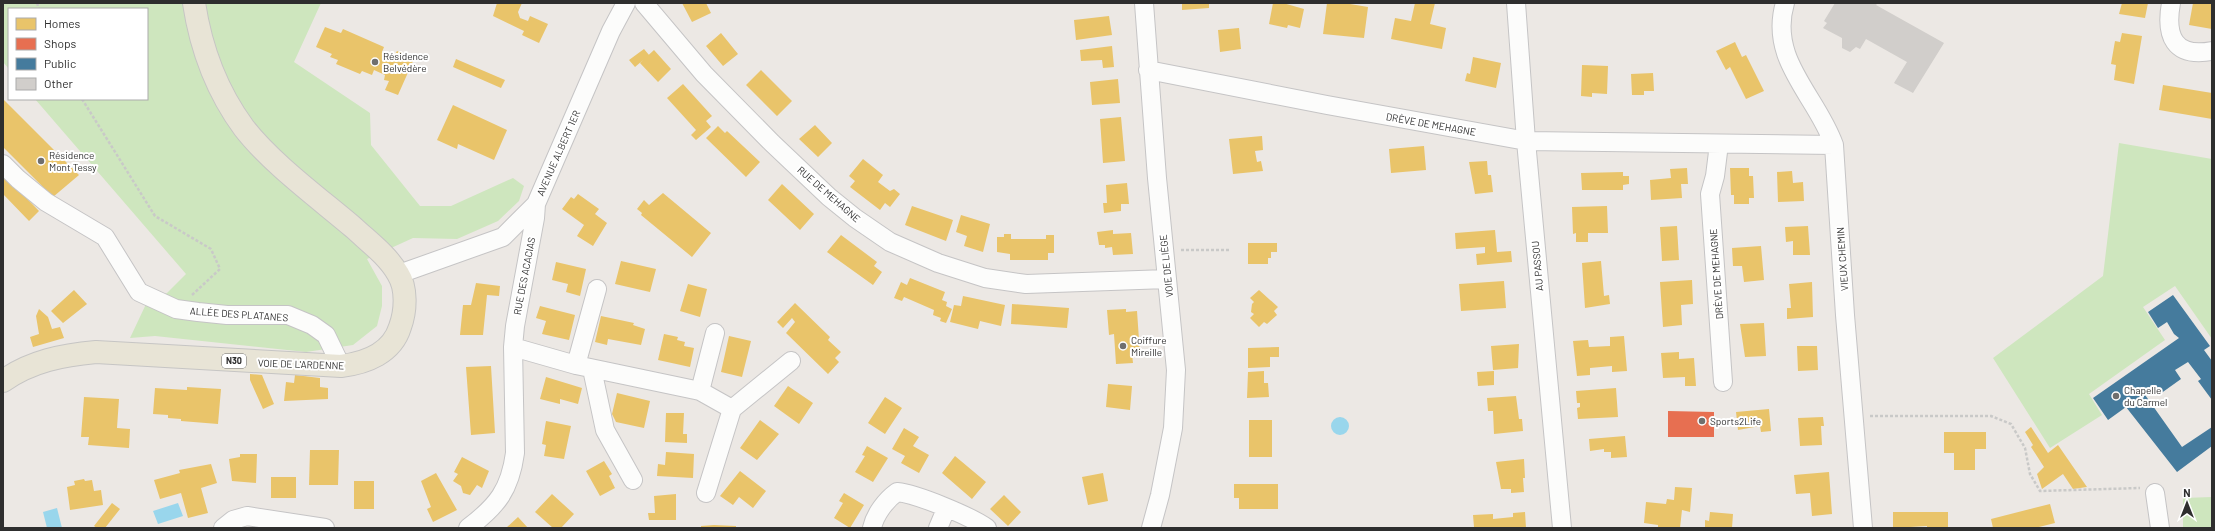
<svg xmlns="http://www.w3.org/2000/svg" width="2215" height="531" font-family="Barlow,sans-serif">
<rect width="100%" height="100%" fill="#ece8e4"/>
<path fill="#cee6be" d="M3,3H321L294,62L370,113L371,145L420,206H451L513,178L524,186L519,201L498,221L457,239L413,238L367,259L382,286V306L377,326L353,345L306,352L155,336L130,338L147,302L167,293L186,274L35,99H147V9H9V69L3,62Z
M2119,143L2212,159V339L2175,286L2143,307L2165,340L2089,394L2102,415L2050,448L1993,358L2103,276Z
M2212,497V528H2183V498Z"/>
<path fill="#99d6ec" d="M1331 426a9 9 0 1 1 18 0a9 9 0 1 1-18 0Z
M178,503L183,516L158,524L153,511Z
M57,508L62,528H47L43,512Z"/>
<path fill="#e9c46a" d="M497,3H522L518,12L520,18L528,21L530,16L548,24L539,43L522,35L524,31L493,16Z
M682,3H706L711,13L692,22Z
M1182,3H1209V8L1182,10Z
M1273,3H1283L1304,9L1300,28L1288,25L1287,28L1269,24Z
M1327,3H1344L1368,7L1364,38L1323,34Z
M1415,3H1435L1430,24L1446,28L1442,49L1391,39L1395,18L1411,21Z
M2122,3H2148L2145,18L2119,14Z
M2193,3H2212V29L2189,25Z
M1109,16L1112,35L1076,40L1074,20Z
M325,27L341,33L343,29L384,47L382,52L394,56L397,51L414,59L398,95L385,90L389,81L384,80L385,75L374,70L372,75L362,71L360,74L336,64L338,60L330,57L332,54L316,47Z
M1239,28L1241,49L1220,52L1218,30Z
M721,33L738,54L723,66L706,46Z
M2122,33L2142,36L2134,84L2114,80L2116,65L2111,64L2115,41L2120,42Z
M1735,42L1742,57L1746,55L1764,91L1746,99L1730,67L1726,70L1716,51Z
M1112,46L1114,67L1103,68L1102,60L1081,61L1080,50Z
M644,49L649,55L635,67L629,60Z
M654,50L671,69L658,82L640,63Z
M1473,57L1501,63L1496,88L1465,81L1467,73L1470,74Z
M456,59L505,80L501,88L453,67Z
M1582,65L1608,66L1607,94L1592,93V97L1581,96Z
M761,70L792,101L777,116L746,85Z
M1653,73L1654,91H1644V95H1632L1631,74Z
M1118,79L1120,103L1092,105L1090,82Z
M683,84L712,116L706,121L711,127L696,140L691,135L696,130L667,98Z
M2163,85L2212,93V119L2159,110Z
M3,99L79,175L53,197L3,147Z
M453,105L507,130L494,160L458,144L457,149L437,140Z
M1121,117L1125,161L1103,163L1100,119Z
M815,125L832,143L818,157L799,139Z
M718,126L725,133L727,131L760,162L746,177L706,138Z
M1262,136L1263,150L1255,151L1257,162L1261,161L1263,171L1233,174L1229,139Z
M1424,146L1426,170L1391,173L1389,149Z
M863,159L883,175L878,182L890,191L894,189L900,194L890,207L885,203L880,210L850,187L855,181L849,176Z
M1487,161L1488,175H1491L1493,192L1475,194L1469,162Z
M1687,168L1688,184H1681L1682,198L1651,200L1650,180L1671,178L1670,169Z
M1730,168H1749V176H1753L1754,198H1749V204H1734V195H1731Z
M1792,171L1793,183L1803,182L1804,201L1778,202L1777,172Z
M1623,172V176H1629V184L1623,185V190H1582L1581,173Z
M3,174L39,211L29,221L3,194Z
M1127,183L1129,204H1121V211L1104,213L1103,203H1107L1106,185Z
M782,184L814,214L800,230L768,200Z
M663,193L711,233L692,257L641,215L642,213L637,209L644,200L649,205Z
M578,194L599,209L595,214L607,223L593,246L577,236L584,225L562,209L571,197L574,199Z
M912,206L953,220L946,241L905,225Z
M1607,206L1608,233H1588V242H1576V233L1573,234L1572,207Z
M961,215L990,224L983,252L964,246L967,236L956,232Z
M1677,226L1679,260L1662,261L1660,227Z
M1808,226L1810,255H1793V241L1786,242L1785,227Z
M1113,230V234L1131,233L1133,254L1113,255L1112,247L1105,248V245H1099L1097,232Z
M1495,230L1497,252L1511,251L1512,262L1477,265L1476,254L1485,253V247L1456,249L1455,233Z
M1004,234H1011V239H1046V235H1054V253H1048V260H1010V254L997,252V237H1004Z
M841,235L877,262L874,266L882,272L873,285L827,252Z
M1248,243H1277V252H1271V258H1268V264H1248Z
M1761,246L1764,280L1744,282L1742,266H1733L1732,248Z
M621,261L656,269L650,292L615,284Z
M1601,261L1604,296L1609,295L1610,304L1585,308L1582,263Z
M556,262L586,269L580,296L566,292L568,284L552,280Z
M910,278L945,292L942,300L947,302L946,306L952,309L946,323L940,321L941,318L933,315L934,310L904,297L902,301L894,298L901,282L907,285Z
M1692,280L1693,304L1681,305L1682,325L1663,327L1660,282Z
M1504,281L1506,308L1461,311L1459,284Z
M1812,282L1813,317L1787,319V308H1791L1789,284Z
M476,283L500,286L499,296L487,295L483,335H460L463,305H471Z
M688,284L707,289L700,317L680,311Z
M74,290L87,304L63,323L51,311Z
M1259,290L1278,307L1274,311L1277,315L1267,324L1264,322L1259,327L1250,318L1254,314L1251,312L1252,304L1254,302L1250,298Z
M963,296L1005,305L1001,326L980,321L978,329L950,322L954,305L961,306Z
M795,303L830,337L828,340L841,352L835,358L839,362L828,374L786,333L795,322L792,318L783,328L777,322Z
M1012,304L1069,308L1067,328L1011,324Z
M540,306L575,315L569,340L542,334L546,321L536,318Z
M39,309L48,317L52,329L60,327L64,338L33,347L30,337L39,334L36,316Z
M1126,309V312L1137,311L1140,354H1132L1133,363L1116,364L1114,334L1109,335L1107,310Z
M601,316L634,323L633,325L645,329L641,345L608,339L607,345L595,342Z
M1764,323L1766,356L1745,357L1740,324Z
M664,334L678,337L677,340L685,342L684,346L694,348L690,367L658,360Z
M729,336L751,341L742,377L721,372Z
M1624,336L1627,371L1612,372V366L1590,368V375L1577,376L1573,341L1588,340L1589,347L1610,346V337Z
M1519,344L1518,368L1493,370L1491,346Z
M1797,346H1817L1818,370L1798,371Z
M1279,347V357H1270V367L1248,368V348Z
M1679,352V359L1694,358L1696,386H1685V377L1663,378L1661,353Z
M491,366L495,433L471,435L466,367Z
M1264,371V383H1268L1269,397L1247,398L1248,372Z
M1494,371V385L1478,386L1477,372Z
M250,374L262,375L274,404L263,409L250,380Z
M295,375L320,378V387L328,388V399L284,401L286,382L294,383Z
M546,377L582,388L578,404L560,399V404L540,399Z
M1108,384L1132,386L1130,410L1106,407Z
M788,386L813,403L799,424L774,406Z
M187,387L221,389L218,424L181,421V419L168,418V415L153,414L155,388L187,390Z
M1616,388L1618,417L1578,419L1577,408L1580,407V403H1577L1576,391Z
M617,393L650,401L644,428L616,422L612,414Z
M1516,396L1519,419H1522L1523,431L1494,434L1493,411H1488L1487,398Z
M84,397L119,399L117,428L130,429L129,448L88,445L89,437H81Z
M885,397L902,408L885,434L868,423Z
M1769,409L1771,431L1761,432L1760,426L1738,430L1736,412Z
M666,413H684L683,434H687V443L665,442Z
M1823,417L1824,426H1821L1822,445L1800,446L1798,418Z
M760,420L779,434L757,460L740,448Z
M1249,420H1272V457H1249Z
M546,421L571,426L564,459L544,456L546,445L542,444Z
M2031,427L2048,453L2058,445L2087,487L2073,489L2063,474L2042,489L2037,474L2044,467L2031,447L2033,445L2025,432Z
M904,428L919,437L913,446L929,455L919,473L901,463L905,456L892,449Z
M1944,432H1986V449H1975V470H1954V453H1944Z
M1625,436L1627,457L1611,458V452H1604V449L1590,451L1589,439Z
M867,446L888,458L873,482L855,472L865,456L862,455Z
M310,450H339L338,485H309Z
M666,452L694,454L693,478L657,476L658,464L665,465Z
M240,454H257L256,483L232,481L229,459L240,457Z
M955,456L986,482L972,499L942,473Z
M462,457L489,471L482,488L477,485L470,495L463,493L461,486L453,481L458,474L454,472Z
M1524,459L1525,478H1523L1524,492L1511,493V489H1501L1496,462Z
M604,461L612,474L609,476L615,488L600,496L586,471Z
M211,464L217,483L201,488L208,513L188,518L181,493L160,499L154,480L180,473L179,470Z
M740,471L766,491L753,508L739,497L733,505L720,496Z
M1829,472L1832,514L1812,516L1810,493L1796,494L1794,475Z
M436,473L457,510L433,522L427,509L431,507L421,481Z
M1103,473L1108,501L1088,505L1082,477Z
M271,477H296V498H271Z
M84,479L85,481L92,480L94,491L101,490L103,505L70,510L67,487L75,485L74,481Z
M354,481H374V509H354Z
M1234,484H1278V509H1239V498H1234Z
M1675,487L1692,488L1690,512L1682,510L1680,528H1658V525L1644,523L1646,502L1666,504L1667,499L1674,500Z
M844,493L864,505L850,528L834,518L843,503L839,501Z
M552,494L574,514L561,528H553L535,512Z
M676,494V520H649L648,513H655L654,496Z
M1004,495L1021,512L1008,526L990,509Z
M112,503L120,509L105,528H97L94,526Z
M2050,504L2055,523L2035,528H1993L1991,519Z
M1525,512L1526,528L1474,527L1473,515L1493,514V519L1513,517V513Z
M1710,512L1733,514L1732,528H1705V520L1709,521Z
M1893,512H1948V528H1927V526L1893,528Z
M518,517L528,528H506Z
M714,525L736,526V528H701V526Z"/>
<path fill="#e76f51" d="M1668,411L1714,412V437H1668Z"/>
<path fill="#457b9d" d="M2173,295L2210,346L2204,350L2212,361V400L2198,381L2201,379L2188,362L2175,370L2181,379L2160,394L2154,385L2143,392L2182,447L2212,427V446L2177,472L2126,407L2108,420L2093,398L2179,338L2174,334L2167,322L2158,328L2148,312Z"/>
<path fill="#d1cecb" d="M1835,3H1878L1876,5L1944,43L1913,93L1894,83L1907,62L1866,39L1860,49L1856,47L1850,52L1842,48V38L1823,28L1827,23L1824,21Z"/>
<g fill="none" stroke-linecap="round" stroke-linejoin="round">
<g stroke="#c5c4c5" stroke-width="20">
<path id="minor" d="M644,3L704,74L772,143L829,197L855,218L890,242L938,263L985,278L1026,284L1167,279
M1144,3L1157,178L1176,370L1173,428L1160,495L1151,528
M1516,3L1526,141L1562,528
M1785,3C1768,60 1817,96 1834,145L1845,315L1863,528
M2171,3C2165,36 2174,58 2212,51
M1148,70L1327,105L1526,141L1834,145
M1719,144L1715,176L1710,194L1723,382
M3,164L18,179L46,202L105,237L139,292L176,309L198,312L227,315H288L312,325L326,335L341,366
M536,204L535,218L515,326L513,347L576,365L700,391L732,409
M399,274L503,237L536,204L611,31L626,3
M576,365L597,289
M592,369L605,430L633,480
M700,391L715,333
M706,493L732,409L791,361
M2155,493L2160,528
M223,528L233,520L247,516L325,528
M468,528C497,506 510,490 515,453L513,347
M872,528C875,514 886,500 897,492C917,494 970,516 987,528
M938,528L946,509"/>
</g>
<g stroke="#c6c5c4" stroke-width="24">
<path id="major" d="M3,381C31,361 63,355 96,352L341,366C366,363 392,353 400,327C406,311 407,288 398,274C388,256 369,242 354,228C320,199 271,163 244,128C216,90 201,49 194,3"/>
</g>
<path stroke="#c9c9c8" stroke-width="2.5" stroke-dasharray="3 2" stroke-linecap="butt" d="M37,3L39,9
M82,99L155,216L211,249L220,269L192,295
M1181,250H1230
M1870,416H1991L2011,424L2025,448L2030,474L2040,491L2140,488"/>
<use href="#minor" stroke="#fcfcfb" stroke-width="18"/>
<use href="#major" stroke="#e8e4d6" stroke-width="22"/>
</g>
<g fill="#706f6e" stroke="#fff" stroke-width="1.5">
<circle cx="375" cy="62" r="4"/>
<circle cx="41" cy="161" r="4"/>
<circle cx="1123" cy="346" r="4"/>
<circle cx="2116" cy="396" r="4"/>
<circle cx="1702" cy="421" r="4"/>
</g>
<g text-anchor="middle" stroke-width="4" stroke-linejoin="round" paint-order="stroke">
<rect fill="#fff" stroke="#6d6d6d" stroke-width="1" x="222" y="354" width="24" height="14" rx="3"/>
<g font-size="9" font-weight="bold" fill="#2e2e2e">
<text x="234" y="364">N30</text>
</g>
<g font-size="10" fill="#2e2e2e" stroke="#fff" text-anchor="start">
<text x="383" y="60">Résidence<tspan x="383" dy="12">Belvédère</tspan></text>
<text x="49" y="159">Résidence<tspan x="49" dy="12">Mont Tessy</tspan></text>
<text x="1131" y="344">Coiffure<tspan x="1131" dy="12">Mireille</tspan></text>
<text x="2124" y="394">Chapelle<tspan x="2124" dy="12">du Carmel</tspan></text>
<text x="1710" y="425">Sports2Life</text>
</g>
<g font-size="10" fill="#2e2e2e" stroke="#fff">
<text transform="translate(1431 124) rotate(10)" y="4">DRÈVE DE MEHAGNE</text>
<text transform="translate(558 153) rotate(-66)" y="4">AVENUE ALBERT 1ER</text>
<text transform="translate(829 194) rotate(41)" y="4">RUE DE MEHAGNE</text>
<text transform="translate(1842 259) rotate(-94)" y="4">VIEUX CHEMIN</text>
<text transform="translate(1166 266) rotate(-96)" y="4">VOIE DE LIÈGE</text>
<text transform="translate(1537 266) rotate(-95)" y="4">AU PASSOU</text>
<text transform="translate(1716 274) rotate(-94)" y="4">DRÈVE DE MEHAGNE</text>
<text transform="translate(524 276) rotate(-79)" y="4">RUE DES ACACIAS</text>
<text transform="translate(239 314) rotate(4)" y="4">ALLÉE DES PLATANES</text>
<text transform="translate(301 364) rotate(2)" y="4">VOIE DE L'ARDENNE</text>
</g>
</g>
<rect width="2215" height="531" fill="none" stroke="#2e2e2e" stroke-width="8"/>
<rect x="8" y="8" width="140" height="92" fill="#ffffff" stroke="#ababab"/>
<rect x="16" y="18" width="20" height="12" fill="#e9c46a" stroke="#ababab"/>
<text x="44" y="28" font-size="12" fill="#2e2e2e">Homes</text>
<rect x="16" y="38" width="20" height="12" fill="#e76f51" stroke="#ababab"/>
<text x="44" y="48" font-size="12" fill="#2e2e2e">Shops</text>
<rect x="16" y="58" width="20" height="12" fill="#457b9d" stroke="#ababab"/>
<text x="44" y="68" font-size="12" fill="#2e2e2e">Public</text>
<rect x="16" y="78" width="20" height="12" fill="#d1cecb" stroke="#ababab"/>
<text x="44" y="88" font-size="12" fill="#2e2e2e">Other</text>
<g transform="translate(2187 503)" stroke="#ffffff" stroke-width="3" paint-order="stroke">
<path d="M0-3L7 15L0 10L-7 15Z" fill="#2e2e2e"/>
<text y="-6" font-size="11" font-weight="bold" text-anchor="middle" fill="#2e2e2e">N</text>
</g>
</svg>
